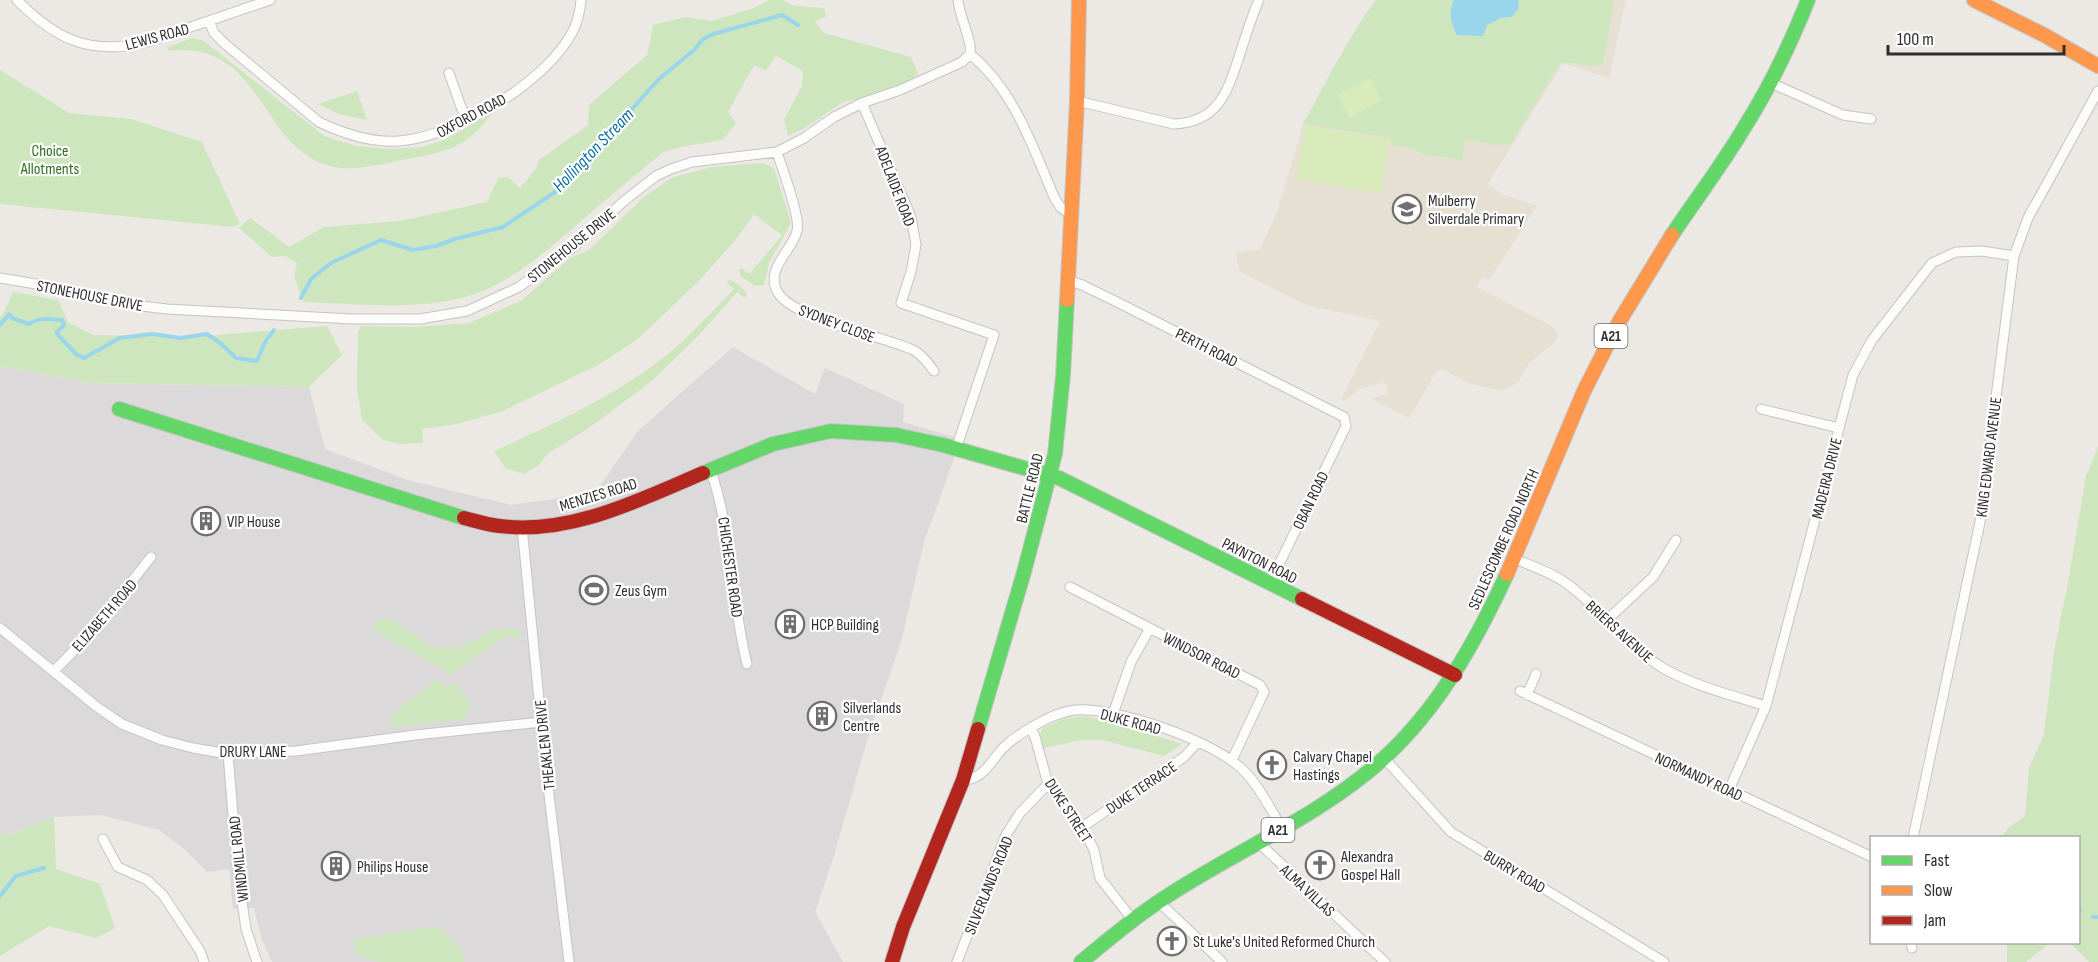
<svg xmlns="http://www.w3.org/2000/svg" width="2098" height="962" font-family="'Sofia Sans Condensed',sans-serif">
<rect width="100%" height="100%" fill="#ece8e4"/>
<path fill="#dcd9db" d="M733,347L815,394L825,368L904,404L903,422L961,439L924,542L901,642L869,734L835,852L815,912L843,962H272L261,937L254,908L233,909L229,869L207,872L184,849L159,830L101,815L54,817L5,836L0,833V366L89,383L309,387L325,449L408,480L511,505L595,493L638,431Z"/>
<path fill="#e6e0d3" d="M1376,0H1626L1609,78L1563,63L1488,184L1500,193L1537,206L1489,280L1483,277L1477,287L1554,327L1558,335L1556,341L1528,364L1519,382L1501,391L1468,383L1442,369L1437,371L1409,418L1374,400L1373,398L1388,393L1384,382L1360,389L1344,401L1341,399L1380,321L1306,305L1239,271L1236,253L1260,249L1277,212L1303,124L1333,69L1364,16Z"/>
<path fill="#cee6be" d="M769,0H782L795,6L824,8L826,17L815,21L824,33L911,57L918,74L903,85L864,98L843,102L803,129L788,136L784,120L802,86L803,71L776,56L766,71L754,65L728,112L736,123L723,140L685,146L663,152C641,171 618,189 596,208C560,239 523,275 478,293C427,312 358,304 305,302L302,300L294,275L297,263L285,256L272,257L239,228L250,218L289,247L324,227L400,221L487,202L498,178L508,177L520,188L536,169L539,160L588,125L589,105L647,55L653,25L686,17L711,21L754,8Z
M1376,0H1614L1603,64C1590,69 1575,61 1560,63L1511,144L1489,145L1488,143L1465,140L1462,162L1457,159L1423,154L1408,147L1391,145L1392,138L1303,124C1326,82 1348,38 1376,0Z
M193,38L204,41L324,136L356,146L388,149L422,147L444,140L492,114C485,122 478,131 470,137C451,153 420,156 397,161C376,165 354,171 334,167C259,152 264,38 168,51L167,47Z
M0,70L69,113L131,119L202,142L240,224L232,227L0,204Z
M357,91L367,120L339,114L318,104Z
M764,163L774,168L791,223L769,263L764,285L755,286L740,276L739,270L741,268L750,274C760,260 772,249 782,235L754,214L737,238L699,281L638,339L600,364L503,411L457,424L422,429L423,443L400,444L383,440L362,420L357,388L358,332L361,326L414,327L469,323L521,301L570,258L589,250L643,198L671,178L711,167Z
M729,280C736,282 744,288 747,295L745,298L737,292L699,335L653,380L589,428L547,454L539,465L524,474L505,468L494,451C560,421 627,391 682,342C700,325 716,307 734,289L727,283Z
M13,292L58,300L68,322L93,335L191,337L327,326L342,355L309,387L89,383L0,366V316H2Z
M2098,447V962H2089L2070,943L2078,942V838L2002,837L2009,827L2025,816L2029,768L2044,734L2055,646L2069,577L2086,476Z
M377,620H393L430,645L442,648H456L494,630L517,628L522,634L513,640L509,634L449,676L446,671L373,630V626Z
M438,679L446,688L455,682L472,706L466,710L467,719L386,727L396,711Z
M1085,716L1115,723L1182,744L1164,756L1102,740H1082L1043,748L1040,734L1043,728L1065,718Z
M54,817L56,869L100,884L115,928L96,938L49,926L0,956V833L5,836Z
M440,926L441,929L462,949L464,962H380L358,956L353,939Z
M2007,943V942L2055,943L2047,945L2026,962H2007Z"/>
<path fill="#d9eabb" d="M1370,78L1382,100L1350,118L1337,95Z
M1305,126L1390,139L1381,193L1297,179Z"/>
<path fill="#99d6ec" d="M1454,0H1519L1518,9L1512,17L1501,18L1487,25L1483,36L1457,35C1451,24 1448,12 1454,0Z"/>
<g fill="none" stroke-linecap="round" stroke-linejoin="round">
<path stroke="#99d6ec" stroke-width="4" d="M301,298L311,279L331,263L381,240L413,250L436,246L455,239L503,227L561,188L659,79L694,50L702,40L713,34L782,15L798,25
M0,325L9,314L12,318L29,324C39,317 50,319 62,320L64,325L57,332V334L77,355L84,358L120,338L152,334L181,338L207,334L220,343L236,358L257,361L265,342L274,330
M0,896L16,876L44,868
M2078,909L2080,910
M2093,917H2098"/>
<g stroke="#c5c4c5" stroke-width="11">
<path id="street" d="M17,0C55,39 89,55 144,43L270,0
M958,0C959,16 973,42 970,54
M209,21L214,33L225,44L319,122C342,133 372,143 399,141C455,137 547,82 573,31C578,21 580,11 581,0
M970,54C1015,91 1033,148 1055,199L1061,208L1072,215
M449,73L466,121
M1771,83L1843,115L1871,119
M1077,101L1174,124C1218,122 1227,93 1239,57C1245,38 1251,18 1259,0
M862,103L911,217L916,245L911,272L901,303L994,335L956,449
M777,152C782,168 801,218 797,231C792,251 767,267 776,289C787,319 886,336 915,351C923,356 929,364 934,371
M0,278L65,289L133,305L167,309L352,319H420L467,311L519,287L575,246L624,201L656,176L671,169L692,162L777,152L804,138L834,117L862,103L900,90L962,62L970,54
M1068,280L1082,285L1115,301L1344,417L1346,426L1270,583
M1761,409L1839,428
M711,471C732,533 731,600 747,664
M522,527L545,761L569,962
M1513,558C1529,565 1548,571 1563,581C1600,606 1624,645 1663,668C1694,686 1731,695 1766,706
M1070,587L1260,685L1264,692L1232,760
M1607,620L1653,577L1676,540
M0,628L97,707L122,724L162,740L193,748L228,754L296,751L415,735L541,722
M54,671L91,633L151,557
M1520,691L1872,857
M1527,695L1536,674
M1113,714L1131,662L1150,628
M1031,727L1035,737L1048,784L1088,838L1094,850L1100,878L1132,919
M228,754L238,875L246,929L257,962
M1384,758L1451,832L1664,962
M963,780C983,780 991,761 1003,748C1011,740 1020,734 1029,729C1043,720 1059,712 1075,710C1117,707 1215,741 1244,771C1260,787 1270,809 1282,828
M1729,790L1766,706L1853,375L1872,340L1932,263L1956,252L1982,251L2014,256
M1081,828L1184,757L1198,742
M1913,838L1980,522L2014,256L2028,218L2098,91
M103,839L118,867L147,880L163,895L200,951L204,962
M1258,842L1385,962
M1158,901L1222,962
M1911,942L1912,948
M957,962L1006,835L1020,813L1048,784"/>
</g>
<g stroke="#c5c4c5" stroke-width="16">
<path id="fast" d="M1672,235C1696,199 1722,165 1744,128C1770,87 1790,45 1808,0
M119,409L464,518
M703,473L773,444L831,431L896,435L943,445L1059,478L1302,599
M978,729L1024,572L1055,454L1063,376L1067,300
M1081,962C1110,938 1140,913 1172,893C1242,848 1321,815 1383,759C1439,708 1476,641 1507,574"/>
</g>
<g stroke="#c5c4c5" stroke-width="16">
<path id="slow" d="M1974,0L2044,35L2098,66
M1067,300L1077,101L1079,0
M1507,574L1584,391L1619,322L1672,235"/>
</g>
<g stroke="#c5c4c5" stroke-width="16">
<path id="jam" d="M464,518C476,521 488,525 500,526C571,535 639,500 703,473
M1302,599L1455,675
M892,962L903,927L963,780L978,729"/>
</g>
<use href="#street" stroke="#fcfcfb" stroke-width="9"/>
<use href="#fast" stroke="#63d668" stroke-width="14"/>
<use href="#slow" stroke="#ff974d" stroke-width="14"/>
<use href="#jam" stroke="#b3261e" stroke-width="14"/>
</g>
<defs>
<g id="school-ring" transform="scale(1.5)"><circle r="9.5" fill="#fff" stroke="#706f6e" stroke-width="1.5"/><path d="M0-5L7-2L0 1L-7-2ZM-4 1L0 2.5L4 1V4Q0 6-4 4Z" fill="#706f6e"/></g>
<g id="building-ring" transform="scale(1.5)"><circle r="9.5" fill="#fff" stroke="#706f6e" stroke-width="1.5"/><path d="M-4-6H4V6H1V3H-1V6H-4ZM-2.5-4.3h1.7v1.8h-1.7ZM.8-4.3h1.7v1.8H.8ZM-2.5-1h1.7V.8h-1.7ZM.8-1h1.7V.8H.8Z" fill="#706f6e"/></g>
<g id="stadium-ring" transform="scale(1.5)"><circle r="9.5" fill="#fff" stroke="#706f6e" stroke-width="1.5"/><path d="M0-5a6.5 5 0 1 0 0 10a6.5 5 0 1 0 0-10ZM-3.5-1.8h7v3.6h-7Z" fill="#706f6e"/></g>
<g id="church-ring" transform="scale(1.5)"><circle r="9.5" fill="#fff" stroke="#706f6e" stroke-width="1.5"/><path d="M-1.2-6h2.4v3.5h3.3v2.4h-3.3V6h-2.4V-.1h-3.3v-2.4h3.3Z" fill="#706f6e"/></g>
</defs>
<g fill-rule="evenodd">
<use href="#school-ring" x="1407" y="209"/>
<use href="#building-ring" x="206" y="521"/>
<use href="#stadium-ring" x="594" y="590"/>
<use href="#building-ring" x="790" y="624"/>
<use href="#building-ring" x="822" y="716"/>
<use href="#church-ring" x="1272" y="765"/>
<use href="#church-ring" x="1320" y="865"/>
<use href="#building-ring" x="336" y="866"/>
<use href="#church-ring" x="1172" y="941"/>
</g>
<g text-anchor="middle" stroke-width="4.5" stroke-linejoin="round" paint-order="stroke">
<g fill="#fff" stroke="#6d6d6d" stroke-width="1.5">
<rect x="1594.5" y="324" width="33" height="24" rx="4.5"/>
<rect x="1261.5" y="818" width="33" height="24" rx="4.5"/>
</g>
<g font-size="15" font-weight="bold" fill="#2e2e2e">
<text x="1611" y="341">A21</text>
<text x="1278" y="835">A21</text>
</g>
<g font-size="16" fill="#2e2e2e" stroke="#fff">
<text transform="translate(157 36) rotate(-15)" y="6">LEWIS ROAD</text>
<text transform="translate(471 115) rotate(-28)" y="6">OXFORD ROAD</text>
<text transform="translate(896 186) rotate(69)" y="6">ADELAIDE ROAD</text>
<text transform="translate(571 245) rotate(-39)" y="6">STONEHOUSE DRIVE</text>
<text transform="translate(90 295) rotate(11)" y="6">STONEHOUSE DRIVE</text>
<text transform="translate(837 323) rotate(21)" y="6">SYDNEY CLOSE</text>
<text transform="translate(1207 347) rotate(27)" y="6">PERTH ROAD</text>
<text transform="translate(1988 457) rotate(-83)" y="6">KING EDWARD AVENUE</text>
<text transform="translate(1826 478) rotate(-76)" y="6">MADEIRA DRIVE</text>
<text transform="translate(1029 488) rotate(-76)" y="6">BATTLE ROAD</text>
<text transform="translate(598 494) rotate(-17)" y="6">MENZIES ROAD</text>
<text transform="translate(1310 500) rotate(-64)" y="6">OBAN ROAD</text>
<text transform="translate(1503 539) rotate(-66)" y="6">SEDLESCOMBE ROAD NORTH</text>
<text transform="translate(1260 560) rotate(27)" y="6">PAYNTON ROAD</text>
<text transform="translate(731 567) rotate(82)" y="6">CHICHESTER ROAD</text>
<text transform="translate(104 615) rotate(-49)" y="6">ELIZABETH ROAD</text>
<text transform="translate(1620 631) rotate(42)" y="6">BRIERS AVENUE</text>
<text transform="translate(1202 655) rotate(27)" y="6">WINDSOR ROAD</text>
<text transform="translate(1131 721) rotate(15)" y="6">DUKE ROAD</text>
<text transform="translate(544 745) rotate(-96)" y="6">THEAKLEN DRIVE</text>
<text x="253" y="757">DRURY LANE</text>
<text transform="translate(1699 776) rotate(25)" y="6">NORMANDY ROAD</text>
<text transform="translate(1141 787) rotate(-34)" y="6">DUKE TERRACE</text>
<text transform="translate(1069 810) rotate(57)" y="6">DUKE STREET</text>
<text transform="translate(238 859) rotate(-96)" y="6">WINDMILL ROAD</text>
<text transform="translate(1515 871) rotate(31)" y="6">BURRY ROAD</text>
<text transform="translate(988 885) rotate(-68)" y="6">SILVERLANDS ROAD</text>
<text transform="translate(1308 890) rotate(43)" y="6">ALMA VILLAS</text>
</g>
<g font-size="16" fill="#2c6e1b" stroke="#fff">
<text x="50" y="156">Choice<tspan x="50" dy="18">Allotments</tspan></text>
</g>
<g font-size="16" fill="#2e2e2e" stroke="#fff" text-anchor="start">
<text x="1428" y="206">Mulberry<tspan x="1428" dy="18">Silverdale Primary</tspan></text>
<text x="227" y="527">VIP House</text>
<text x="615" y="596">Zeus Gym</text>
<text x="811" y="630">HCP Building</text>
<text x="843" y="713">Silverlands<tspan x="843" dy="18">Centre</tspan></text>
<text x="1293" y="762">Calvary Chapel<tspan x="1293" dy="18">Hastings</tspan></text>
<text x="1341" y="862">Alexandra<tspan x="1341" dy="18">Gospel Hall</tspan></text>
<text x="357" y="872">Philips House</text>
<text x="1193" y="947">St Luke's United Reformed Church</text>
</g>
<g font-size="18" font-style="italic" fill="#0d6fa3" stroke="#fff">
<text transform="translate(593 150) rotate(-46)" y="6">Hollington Stream</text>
</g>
</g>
<rect x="1870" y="836" width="210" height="108" fill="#ffffff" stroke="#ababab" stroke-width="1.5"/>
<rect x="1882" y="856" width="30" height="9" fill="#63d668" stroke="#ababab" stroke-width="1.5"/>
<text x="1924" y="866" font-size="18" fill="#2e2e2e">Fast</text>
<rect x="1882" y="886" width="30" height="9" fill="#ff974d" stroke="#ababab" stroke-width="1.5"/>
<text x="1924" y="896" font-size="18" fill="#2e2e2e">Slow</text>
<rect x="1882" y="916" width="30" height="9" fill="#b3261e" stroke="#ababab" stroke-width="1.5"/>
<text x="1924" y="926" font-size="18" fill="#2e2e2e">Jam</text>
<path d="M1888 45v9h176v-9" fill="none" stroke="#2e2e2e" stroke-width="3"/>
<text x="1897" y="45" font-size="18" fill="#2e2e2e" stroke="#ffffff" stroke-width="4.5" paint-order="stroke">100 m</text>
</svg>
